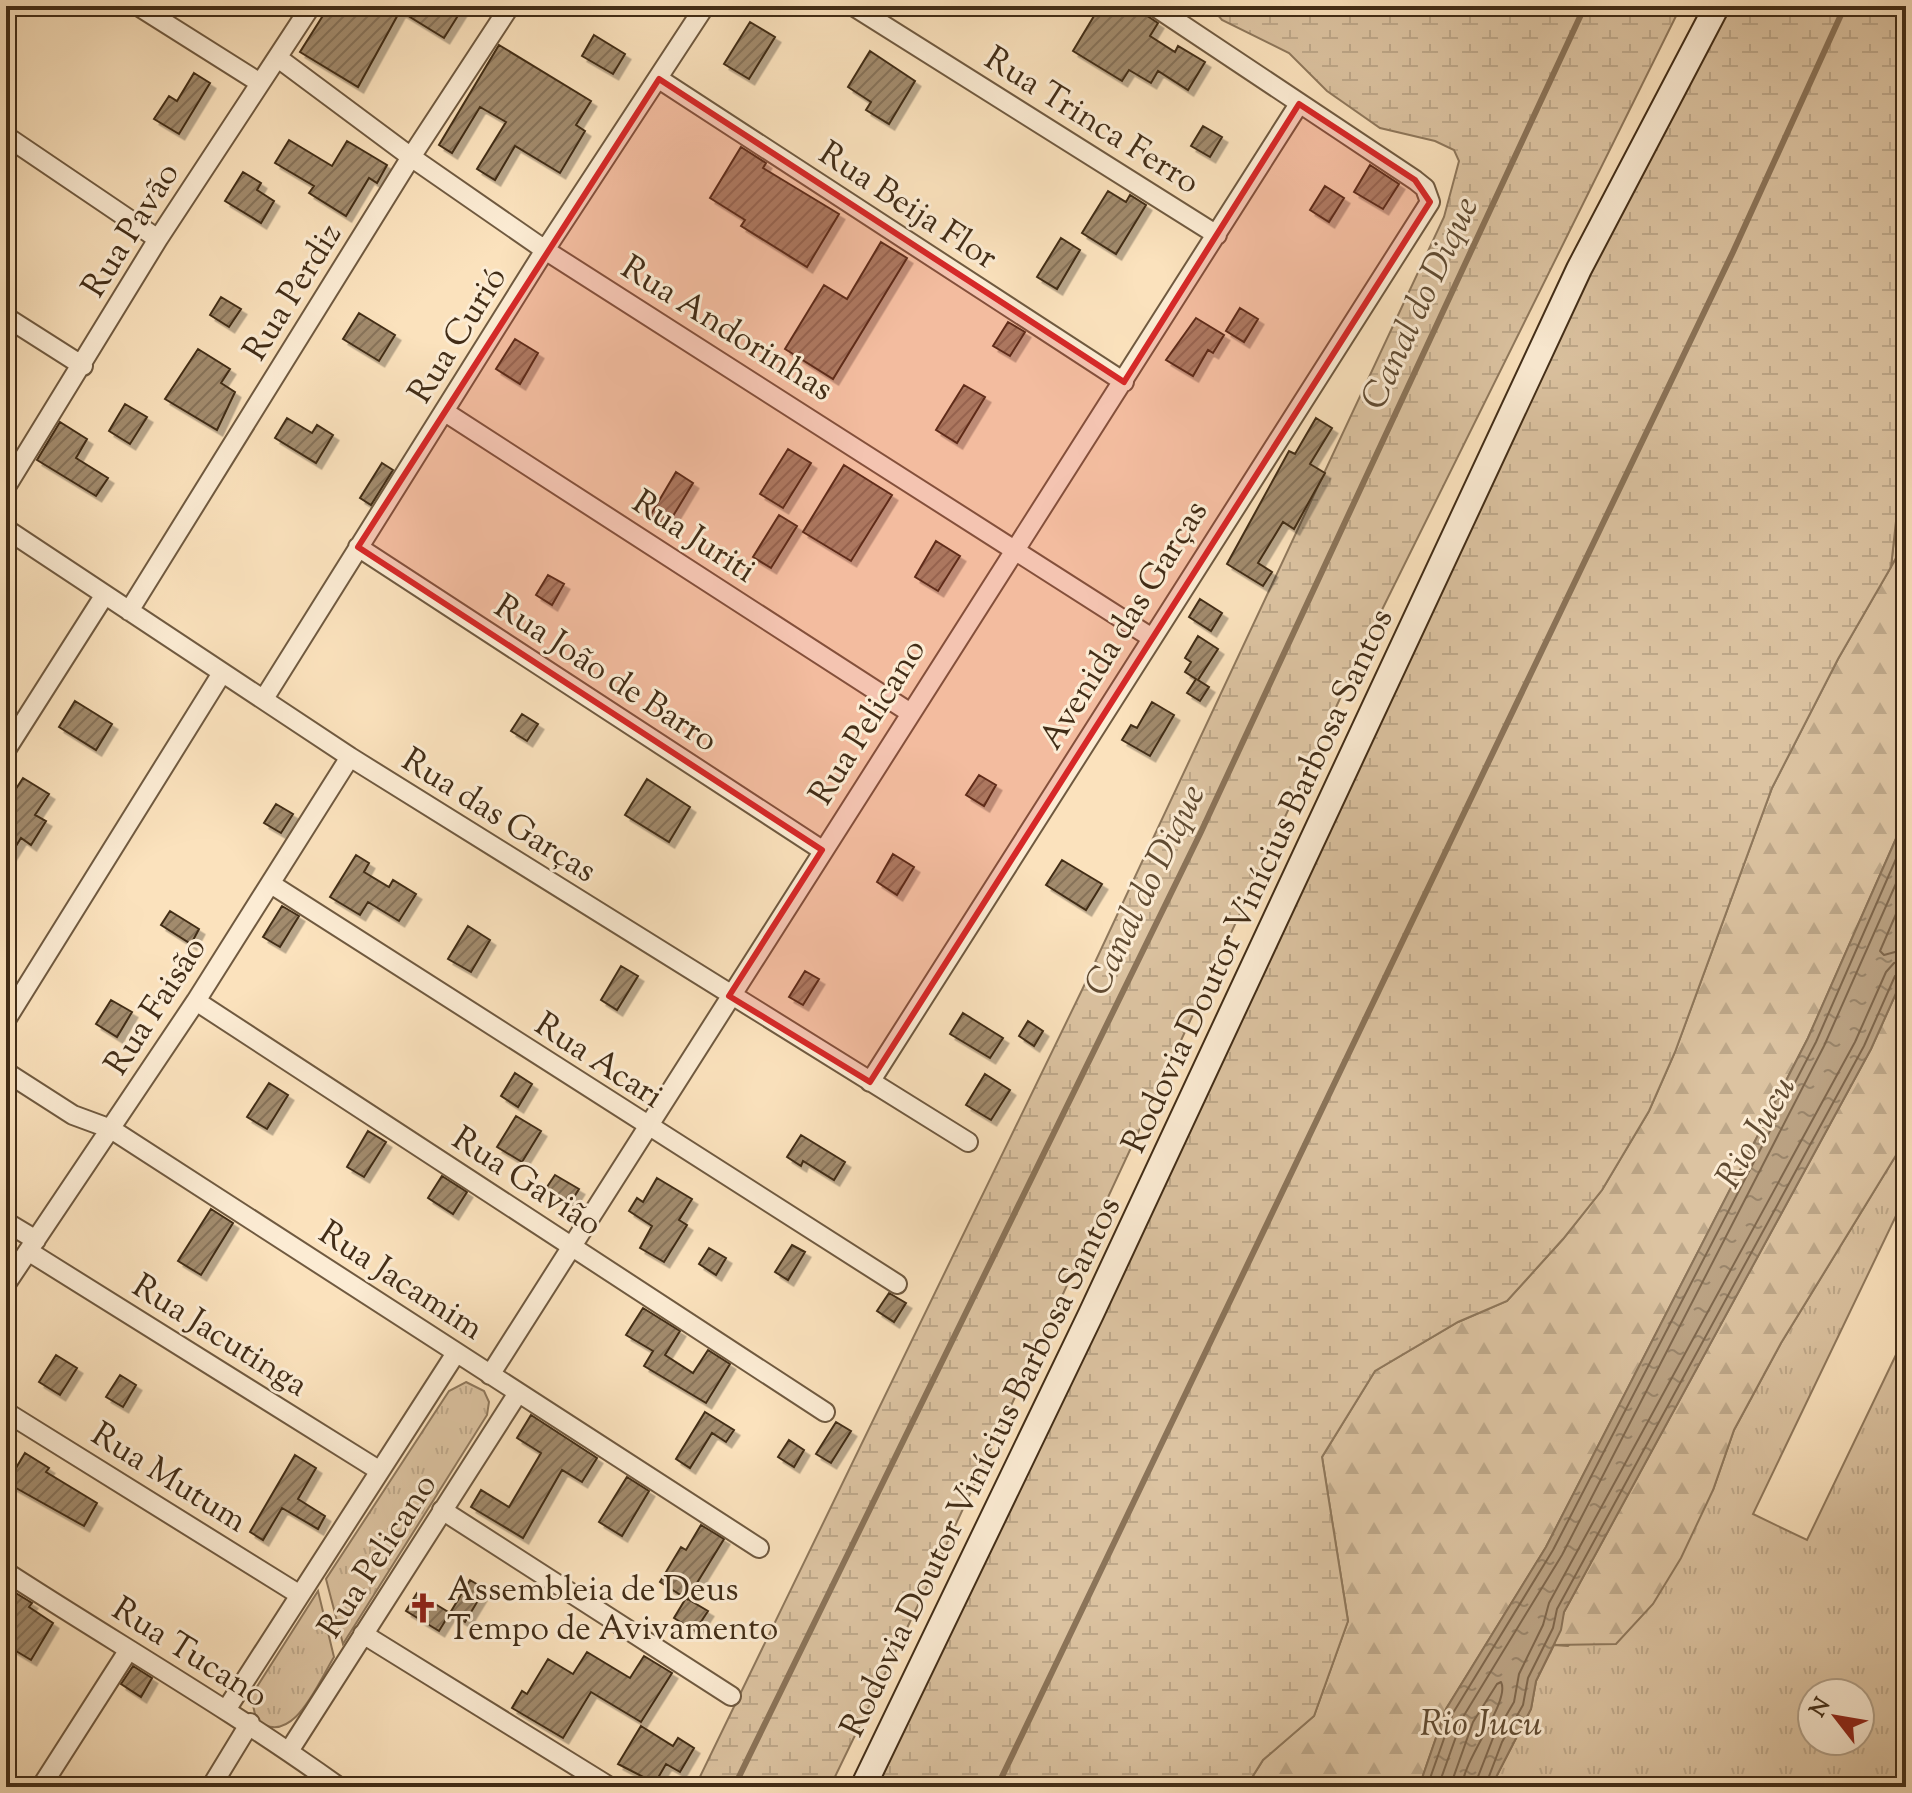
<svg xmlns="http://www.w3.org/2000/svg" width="1912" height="1793" font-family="'Sorts Mill Goudy',serif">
<defs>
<pattern id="grass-tufts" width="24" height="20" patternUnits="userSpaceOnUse" patternTransform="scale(2)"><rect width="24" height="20" fill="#dcc3a1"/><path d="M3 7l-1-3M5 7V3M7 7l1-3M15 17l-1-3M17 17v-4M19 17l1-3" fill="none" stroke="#bea88a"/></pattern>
<pattern id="forest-firs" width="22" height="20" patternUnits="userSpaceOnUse" patternTransform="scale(2)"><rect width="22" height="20" fill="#dcc3a1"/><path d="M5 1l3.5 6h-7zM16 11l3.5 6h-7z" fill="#bea88a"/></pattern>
<pattern id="wetland-marsh" width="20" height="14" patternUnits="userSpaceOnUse" patternTransform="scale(2)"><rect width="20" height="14" fill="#dcc3a1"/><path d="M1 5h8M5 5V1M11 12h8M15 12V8" fill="none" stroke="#bea88a"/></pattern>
<pattern id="water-ripples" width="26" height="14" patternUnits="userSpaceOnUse" patternTransform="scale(2)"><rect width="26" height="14" fill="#bca485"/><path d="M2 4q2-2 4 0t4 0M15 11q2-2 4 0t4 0" fill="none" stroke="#9a866c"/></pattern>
<pattern id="building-hatch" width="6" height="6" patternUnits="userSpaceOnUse" patternTransform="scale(2)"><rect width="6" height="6" fill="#a28b6d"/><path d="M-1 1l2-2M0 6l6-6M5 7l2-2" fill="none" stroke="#867259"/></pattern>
<filter id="shadow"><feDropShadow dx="5.5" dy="5.5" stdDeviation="0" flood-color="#0004"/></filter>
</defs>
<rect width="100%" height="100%" fill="#fbe2bd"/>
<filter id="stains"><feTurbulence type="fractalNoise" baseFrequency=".0025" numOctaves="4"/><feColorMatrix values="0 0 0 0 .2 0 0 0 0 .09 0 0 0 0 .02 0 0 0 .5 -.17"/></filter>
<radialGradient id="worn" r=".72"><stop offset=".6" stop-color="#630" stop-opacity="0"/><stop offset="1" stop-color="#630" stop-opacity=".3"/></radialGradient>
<path fill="url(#grass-tufts)" stroke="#8f785c" stroke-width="2" fill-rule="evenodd" d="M1906,430V541L1891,567Z
M1906,1139V1195L1753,1514L1807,1540L1906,1334V1787H1491L1531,1709L1536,1681L1554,1645L1568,1646L1713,1490L1734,1430L1781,1343ZM1812,1693H1860V1741H1812Z
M466,1382L484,1391L489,1402L487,1415L343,1644L326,1579L449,1391Z
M318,1591L334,1657C319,1681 292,1751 256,1719L251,1696Z"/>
<path fill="url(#forest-firs)" stroke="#8f785c" stroke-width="2" d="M1906,541V816L1808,1038L1546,1547L1446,1709L1419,1787H1246L1263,1760L1314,1716L1348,1621L1322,1457L1375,1371L1458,1322L1507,1301L1563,1239L1602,1190L1649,1111L1675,1052L1772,788L1838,659Z
M1906,971V1139L1781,1343L1734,1430L1713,1490L1681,1558L1653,1604L1616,1644L1554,1645L1564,1612L1871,1049Z"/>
<path fill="url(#wetland-marsh)" stroke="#8f785c" stroke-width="2" d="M1210,6H1681L1371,632L922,1597L830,1787H695L1082,990L1444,217L1459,161L1454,150L1435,141L1380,128L1327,91L1289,53L1222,20Z
M1717,6H1906V430L1891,567L1838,659L1772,788L1675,1052L1649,1111L1602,1190L1563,1239L1507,1301L1458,1322L1375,1371L1322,1457L1348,1621L1314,1716L1263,1760L1246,1787H866Z"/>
<path fill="url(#water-ripples)" stroke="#8b7459" stroke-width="2" d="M1906,816V971L1871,1049L1564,1612L1561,1630L1536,1681L1531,1709L1491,1787H1419L1446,1709L1546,1547L1808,1038Z"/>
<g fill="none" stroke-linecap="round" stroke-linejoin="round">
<path stroke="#7f684e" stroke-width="2" d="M1906,891L1880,951L1884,955L1906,949
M1427,1787L1453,1713L1553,1550L1816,1042L1906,836
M1438,1787L1463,1717L1562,1555L1824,1046L1906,861
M1450,1787L1473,1722L1497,1684L1501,1682C1511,1701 1463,1759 1462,1787
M1474,1787L1493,1738L1514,1702L1519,1674L1543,1625L1549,1603L1855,1042L1886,972L1894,963L1906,961
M1485,1787L1502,1742L1523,1705L1528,1678L1553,1628L1557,1609L1864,1046L1895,976L1906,971"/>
<path stroke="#8b7459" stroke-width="6" d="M734,1787L1200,834L1585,6
M997,1787L1733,252L1845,6"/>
</g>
<path fill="url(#building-hatch)" stroke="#422d17" stroke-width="2" filter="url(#shadow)" d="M329,6H464L444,38L400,11L358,87L300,52Z
M1100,6H1132L1158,23L1150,36L1175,52L1178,46L1205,62L1188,90L1158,71L1151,83L1129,70L1122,81L1073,51Z
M750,22L775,37L749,79L724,64Z
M594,35L625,54L613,74L582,56Z
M499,45L591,101L576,125L585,131L560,173L515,146L495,180L477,169L506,122L480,107L452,153L439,145Z
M870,51L915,81L889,124L866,110L871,102L848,87Z
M194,73L210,83L179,134L154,119L169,96L177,101Z
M1203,126L1222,137L1210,157L1191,146Z
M289,140L332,166L347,141L387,165L377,183L369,178L346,216L309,193L314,186L275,163Z
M741,147L766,163L763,168L839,214L807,267L741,226L745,220L710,198Z
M1370,165L1399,184L1383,209L1354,192Z
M243,172L261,183L257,190L274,201L261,223L225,201Z
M1325,186L1344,198L1329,222L1310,210Z
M1108,191L1126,202L1130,195L1146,205L1116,254L1082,233Z
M1061,238L1080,250L1057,289L1037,277Z
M881,242L907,258L833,379L785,349L824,285L847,299Z
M221,297L241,309L229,327L210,315Z
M1240,308L1258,319L1244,342L1226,331Z
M359,313L395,335L379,361L343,339Z
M1196,318L1224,335L1213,353L1208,350L1193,376L1166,360Z
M1008,322L1025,332L1010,356L993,346Z
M515,339L538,353L520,384L496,369Z
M198,349L230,369L221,383L235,392L217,430L165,399Z
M964,385L985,397L957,443L936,430Z
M125,404L147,417L130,444L109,431Z
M287,418L312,433L317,425L333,435L316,463L275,438Z
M1316,418L1332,428L1310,464L1325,473L1294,529L1283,522L1258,563L1272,572L1263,586L1227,564L1289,451L1295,454Z
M60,422L87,439L76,458L108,478L96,496L37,460Z
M788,449L811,463L783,508L760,494Z
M382,463L393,470L371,505L360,498Z
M844,465L892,495L851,561L803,532Z
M676,472L693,483L667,526L650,516Z
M779,515L797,526L771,568L753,557Z
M936,541L960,556L938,591L915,577Z
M548,575L564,584L552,605L536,595Z
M1200,599L1222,613L1211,631L1189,617Z
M1198,636L1218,649L1198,680L1209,687L1200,701L1187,693L1196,679L1185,672L1191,662L1185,658Z
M75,701L112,724L96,750L59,727Z
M1152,702L1174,715L1150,756L1122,740L1131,725L1137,728Z
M522,714L538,724L527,741L511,731Z
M979,775L996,785L984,806L966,795Z
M23,778L49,794L35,815L46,821L31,845L21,838L6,862V804Z
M647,779L690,807L669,842L625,815Z
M276,804L293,814L281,833L264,823Z
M893,854L914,867L897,895L877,882Z
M356,855L369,863L364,872L389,887L393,880L416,894L399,921L368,902L360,915L330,897Z
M1062,860L1102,884L1086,910L1046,885Z
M282,906L299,916L280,947L263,937Z
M170,911L199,929L191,944L161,925Z
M468,926L490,940L471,972L448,959Z
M621,966L638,976L617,1010L601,1000Z
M805,971L819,979L803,1005L789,997Z
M111,1000L132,1012L117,1037L96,1024Z
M963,1013L1003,1038L990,1058L950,1034Z
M1028,1021L1043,1031L1034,1046L1019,1036Z
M515,1073L532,1084L518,1107L501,1096Z
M985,1074L1010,1090L991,1120L966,1105Z
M269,1083L288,1095L267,1129L247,1117Z
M516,1116L541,1131L522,1162L497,1147Z
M368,1131L386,1142L364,1177L347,1167Z
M801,1135L845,1162L834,1180L803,1161L801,1166L787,1157Z
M555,1175L579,1189L569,1205L545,1190Z
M442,1176L467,1192L453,1214L428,1198Z
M657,1178L692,1199L679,1220L687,1225L664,1262L640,1248L652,1226L629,1211L637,1198L643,1202Z
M211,1209L233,1223L201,1275L178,1261Z
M792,1245L805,1252L788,1280L775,1272Z
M709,1248L726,1258L716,1275L699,1264Z
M889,1293L906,1303L894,1322L877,1311Z
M643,1308L680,1331L665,1355L693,1373L708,1350L730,1364L706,1403L644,1366L653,1351L626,1335Z
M56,1355L77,1368L60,1395L39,1382Z
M120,1375L136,1385L123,1407L106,1397Z
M705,1412L734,1430L726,1442L712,1433L690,1468L676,1459Z
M531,1415L597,1458L582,1482L562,1470L523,1538L471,1507L481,1490L509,1507L541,1453L517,1438Z
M836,1422L851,1431L831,1463L816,1454Z
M789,1440L804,1450L794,1467L778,1457Z
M25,1453L49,1468L46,1472L97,1503L84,1526L7,1483Z
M295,1455L316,1468L298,1499L325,1516L318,1529L282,1508L263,1540L250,1532Z
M627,1477L649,1491L622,1536L599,1522Z
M701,1525L724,1539L687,1599L660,1582L681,1547L686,1550Z
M470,1580L485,1589L465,1622L450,1613Z
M6,1587L32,1603L29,1607L53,1623L31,1660L6,1645Z
M417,1593L450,1613L439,1631L406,1611Z
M686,1598L708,1611L695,1631L674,1618Z
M587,1652L630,1678L644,1656L672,1673L641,1722L591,1692L563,1738L512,1708L522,1691L527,1694L548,1659L573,1674Z
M133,1666L152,1678L141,1697L121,1684Z
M641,1726L673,1746L678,1738L694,1748L680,1772L666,1764L655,1783L618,1764Z"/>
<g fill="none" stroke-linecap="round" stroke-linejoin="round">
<g stroke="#705a40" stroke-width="22">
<path id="minor" d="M138,6L260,83
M853,6L1217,235
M278,58L411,157L545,250L1152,638
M659,79L1124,382
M6,136L158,239
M6,317L83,366
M445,412L909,712
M6,487L158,239L311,6
M6,529L350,757L968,1142
M358,547L822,850
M129,611L411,157L510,6
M265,697L545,250L705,6
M6,750L104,596
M271,884L897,1284
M196,1001L825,1412
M6,1020L222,673
M6,1072L73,1115L111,1129L759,1548
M870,1082L1430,202L1425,188L1415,180L1154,6
M6,1222L36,1240
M28,1251L380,1471
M6,1284L196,1001L350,757
M490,1375L1299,104
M6,1412L300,1595
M442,1510L731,1696
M6,1572C117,1644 232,1710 339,1787
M363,1634L610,1787
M226,1710L456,1353
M289,1751L518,1393
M41,1787L128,1651
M211,1787L250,1723"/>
</g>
<g stroke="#422d17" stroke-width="28">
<path id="secondary" d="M863,1787L1091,1314L1579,269L1717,6"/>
</g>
<use href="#minor" stroke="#fcecd4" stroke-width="18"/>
<use href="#secondary" stroke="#fcecd4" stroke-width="24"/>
</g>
<path fill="#d62828" fill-opacity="0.2" stroke="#d62828" stroke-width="6" stroke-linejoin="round" d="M659,79L1124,382L1299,104L1415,180L1430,202L870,1082L729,996L822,850L358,547Z"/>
<defs>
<g id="church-bare" transform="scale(2.4)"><path d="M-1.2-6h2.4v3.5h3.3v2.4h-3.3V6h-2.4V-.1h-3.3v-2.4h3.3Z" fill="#8f2418" stroke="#fcecd4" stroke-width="2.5" paint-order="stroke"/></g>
</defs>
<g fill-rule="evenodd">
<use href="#church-bare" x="423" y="1608"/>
</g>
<g text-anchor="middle" stroke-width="6" stroke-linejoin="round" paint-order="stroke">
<g font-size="34" fill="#422d17" stroke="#fcecd4">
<text transform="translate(1093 119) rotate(32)" y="12">Rua Trinca Ferro</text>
<text transform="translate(909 204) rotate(33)" y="12">Rua Beija Flor</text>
<text transform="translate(129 229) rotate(-58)" y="12">Rua Pavão</text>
<text transform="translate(291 291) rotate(-58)" y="12">Rua Perdiz</text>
<text transform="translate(728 327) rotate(32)" y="12">Rua Andorinhas</text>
<text transform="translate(456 334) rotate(-58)" y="12">Rua Curió</text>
<text transform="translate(695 535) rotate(33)" y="12">Rua Juriti</text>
<text transform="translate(1122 624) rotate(-58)" y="12">Avenida das Garças</text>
<text transform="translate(607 672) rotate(33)" y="12">Rua João de Barro</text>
<text transform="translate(866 721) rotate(-58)" y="12">Rua Pelicano</text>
<text transform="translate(500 814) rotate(32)" y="12">Rua das Garças</text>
<text transform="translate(1256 880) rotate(-65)" y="12">Rodovia Doutor Vinícius Barbosa Santos</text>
<text transform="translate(154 1005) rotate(-57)" y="12">Rua Faisão</text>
<text transform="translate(600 1059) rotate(33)" y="12">Rua Acari</text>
<text transform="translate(528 1180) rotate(33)" y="12">Rua Gavião</text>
<text transform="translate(402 1279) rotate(33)" y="12">Rua Jacamim</text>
<text transform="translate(221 1334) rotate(32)" y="12">Rua Jacutinga</text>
<text transform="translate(979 1466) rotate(-64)" y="12">Rodovia Doutor Vinícius Barbosa Santos</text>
<text transform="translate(170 1476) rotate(32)" y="12">Rua Mutum</text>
<text transform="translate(376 1555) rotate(-57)" y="12">Rua Pelicano</text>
<text transform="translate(191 1651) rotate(32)" y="12">Rua Tucano</text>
</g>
<g font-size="34" fill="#422d17" stroke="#fcecd4" text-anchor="start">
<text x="447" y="1600">Assembleia de Deus<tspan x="447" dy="39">Tempo de Avivamento</tspan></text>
</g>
<g font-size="36" font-style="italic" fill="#604b32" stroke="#fcecd4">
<text transform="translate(1418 302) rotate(-65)" y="13">Canal do Dique</text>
<text transform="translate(1143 889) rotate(-64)" y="13">Canal do Dique</text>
<text transform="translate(1754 1131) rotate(-60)" y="13">Rio Jucu</text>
<text x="1481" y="1735">Rio Jucu</text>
</g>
</g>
<rect width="1912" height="1793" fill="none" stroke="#fbe2bd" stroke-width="32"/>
<rect x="8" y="8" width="1896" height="1777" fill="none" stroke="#422d17" stroke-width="4"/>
<rect x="16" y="16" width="1880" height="1761" fill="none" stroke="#422d17" stroke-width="2"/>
<g transform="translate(1836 1717) rotate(301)"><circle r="38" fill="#fcecd4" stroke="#b2a088" stroke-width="2"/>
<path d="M0-6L14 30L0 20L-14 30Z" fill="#8f2418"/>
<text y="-12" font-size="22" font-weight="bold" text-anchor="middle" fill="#422d17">N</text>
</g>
<rect width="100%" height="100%" filter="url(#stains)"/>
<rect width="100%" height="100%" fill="url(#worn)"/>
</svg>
